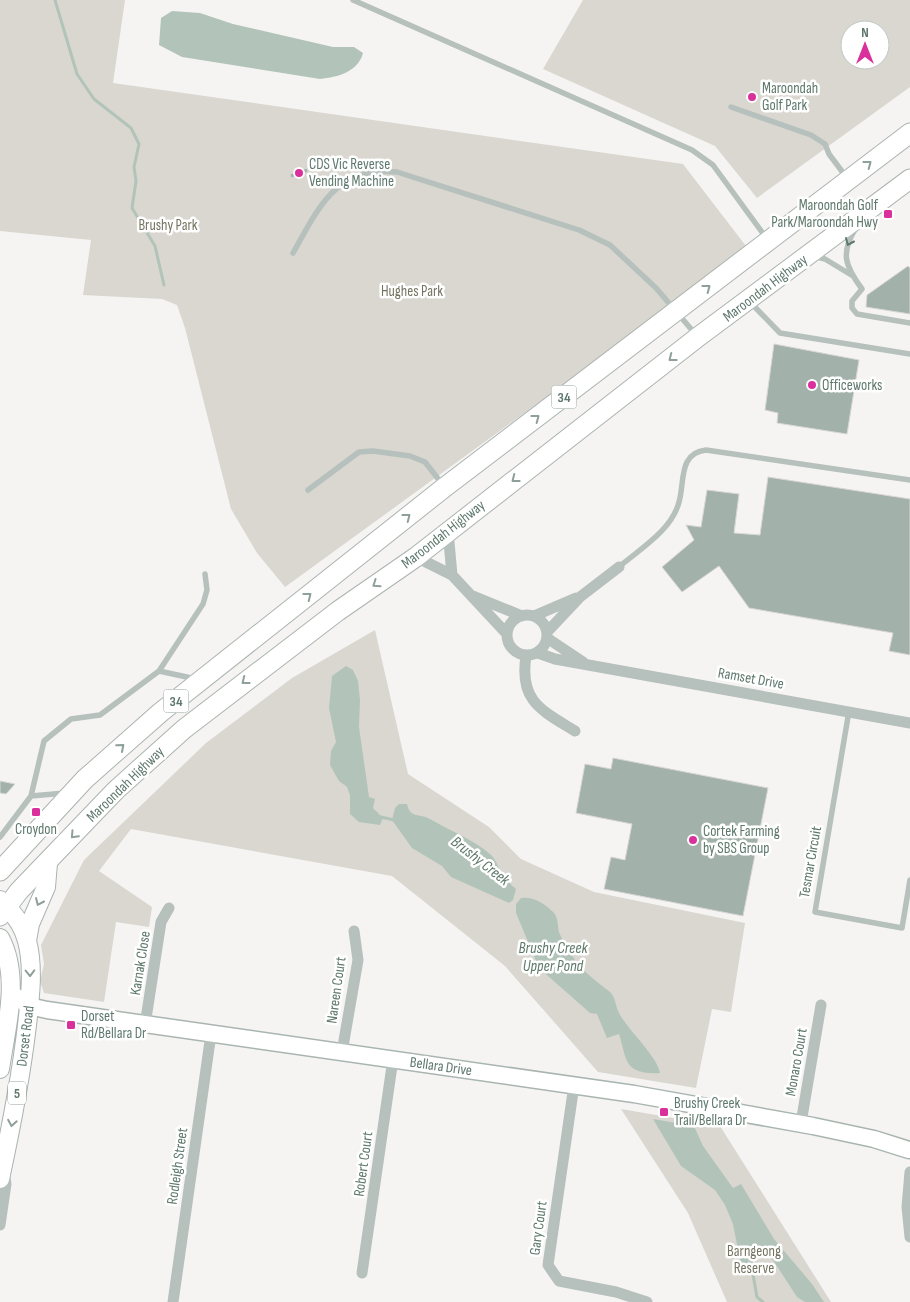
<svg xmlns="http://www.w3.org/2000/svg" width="910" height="1302" font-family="'Sofia Sans Condensed',sans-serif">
<rect width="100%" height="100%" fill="#f6f4f3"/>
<path fill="#d9d7d0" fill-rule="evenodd" d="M0,0H125L113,83L683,164L749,250L285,587L257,553L231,509L185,328L177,305L162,299L83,295L91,240L0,231Z
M583,0H910V87L757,198L715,146L543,69ZM850,30H880V60H850Z
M375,630L408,774L489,827L521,859L594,892L745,923L731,1012L712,1009L696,1088L598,1072L505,966L392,876L131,829L99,871L152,907L149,927L116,922L104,1002L44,993L40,981L44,964L41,945L84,860L206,743L292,678Z
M621,1109L720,1126L831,1302H727L688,1213Z"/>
<path fill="#b2c4b9" d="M172,11L200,13L233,24L333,47H354L363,53C358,72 338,77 320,79L182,57L159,45L161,18Z
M346,666L353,670L358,681L360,700L359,727L369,797L375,799L373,808L383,818L380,825L359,822L350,814V795L347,787L339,781L330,765L331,751L336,742L329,708L332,676Z
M399,804H407C410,819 420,813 430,819C450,831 473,839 491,855C497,861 498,868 503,875C506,880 511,885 516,889L513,900L509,903L451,877L442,866L412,848L392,820L395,808Z
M521,898C532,896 544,903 552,911C559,917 557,924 559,932C560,936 575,961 578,964C587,975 599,983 610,992C616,998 615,1005 619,1013C627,1029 658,1057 660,1073C623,1075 627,1059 619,1034L607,1038L597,1014L590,1013L539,968L516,913V904Z
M653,1119L694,1126L703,1146L733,1188L741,1184L774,1239L812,1284L824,1302H805L797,1297L773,1260L756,1248L748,1250L749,1268L741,1265L733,1224L725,1205L715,1190L681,1166Z"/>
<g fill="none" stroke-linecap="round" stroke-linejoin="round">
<path stroke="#b2c4b9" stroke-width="3" d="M55,0L77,74L94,99L131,128L139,144L134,167L136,181L132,208L155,246L164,285
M381,817L394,820
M748,1246L757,1297L763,1302"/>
</g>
<path fill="#a2b1aa" stroke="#d8d6d6" d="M307,168L308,172L291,178L290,174Z
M908,266L910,268V314L866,307L867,295Z
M774,344L859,360L847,434L777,423L778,413L765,410Z
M768,477L910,499V655L889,651L893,633L749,608L719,566L682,592L662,567L694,540L686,525L701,527L707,490L739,494L734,533L760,535Z
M613,758L768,788L743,916L604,889L611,857L625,860L632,824L576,813L585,764L611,769Z
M0,781L15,784L6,794L0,793Z"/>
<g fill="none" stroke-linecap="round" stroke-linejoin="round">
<g stroke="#a9b5b0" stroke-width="19">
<path id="secondary" d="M11,993L29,1006L47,1010L634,1094L813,1126L874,1139L909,1150"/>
</g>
<g stroke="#a9b3af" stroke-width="20">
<path id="primary" d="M0,900C12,911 23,925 27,941C34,967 30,999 27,1025C21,1077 11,1128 0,1179
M0,938C21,977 6,1028 0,1069
M27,941L30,924L46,887L48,863"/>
</g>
<g stroke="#abb4b0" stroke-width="21">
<path id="trunk" d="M0,871L85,779L161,712L445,487L910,133
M0,916L19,891L116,790L184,729L338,611L416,557L698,337L910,179"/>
</g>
<path stroke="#b6c0bc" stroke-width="5.5" d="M353,0L692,150L713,165L767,239
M731,107L811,135L825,144L829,154L847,178
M856,228C840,253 845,266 862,289L852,301V308L857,314L910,323
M293,253C319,207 336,166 397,172L579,230L610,245L656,288L697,336
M813,256L825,259L853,276
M750,302L780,333L910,354
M308,490L359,452L373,451L410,456L425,462L443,485
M619,567C640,549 672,530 679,502C685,482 678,453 706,450L910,480
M159,671L196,679
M849,711L815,912L902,928L910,880
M31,796L44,741L71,719L100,715L159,671L203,604L207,590L205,574
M0,837L31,796L65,793"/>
<path stroke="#b6c0bc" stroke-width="11" d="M448,531L452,575
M416,557L452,575L507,634
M473,596L522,616
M507 635a20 20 0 1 1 40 0a20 20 0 1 1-40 0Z
M534,616L576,598
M547,632L580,597L619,567
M547,638L583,662
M538,653L555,659L910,723
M526,656C519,701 541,710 575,731
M145,1025L161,922L169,908
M342,1052L358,960L354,931
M574,1085L548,1265L559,1281L616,1292L647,1302
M801,1123L821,1005
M910,1172L907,1207L910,1237
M0,1225L6,1184L4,1171
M362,1273L393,1059
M173,1302L211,1034"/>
<use href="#secondary" stroke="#fff" stroke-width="16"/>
<use href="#primary" stroke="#fff" stroke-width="18"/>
<use href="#trunk" stroke="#fff" stroke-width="19"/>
</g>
<defs><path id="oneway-chevron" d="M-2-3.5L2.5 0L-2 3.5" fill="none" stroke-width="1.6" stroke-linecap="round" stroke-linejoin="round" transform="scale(1.25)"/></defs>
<g stroke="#8ea099">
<use href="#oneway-chevron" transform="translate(868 164) rotate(-37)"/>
<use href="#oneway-chevron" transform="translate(707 288) rotate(-37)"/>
<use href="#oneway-chevron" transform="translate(672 358) rotate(142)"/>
<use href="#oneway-chevron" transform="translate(536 418) rotate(-37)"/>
<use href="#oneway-chevron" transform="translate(515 479) rotate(142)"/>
<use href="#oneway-chevron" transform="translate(407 517) rotate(-38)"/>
<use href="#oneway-chevron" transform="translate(376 584) rotate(145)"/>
<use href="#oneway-chevron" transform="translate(308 596) rotate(-38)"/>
<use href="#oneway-chevron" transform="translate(245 681) rotate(142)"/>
<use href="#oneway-chevron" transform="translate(121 747) rotate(-41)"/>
<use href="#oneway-chevron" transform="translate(74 835) rotate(133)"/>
<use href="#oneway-chevron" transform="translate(39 902) rotate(114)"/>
<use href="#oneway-chevron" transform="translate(30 973) rotate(89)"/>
<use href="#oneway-chevron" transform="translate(12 1123) rotate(100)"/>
</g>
<use stroke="#5e786d" href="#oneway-chevron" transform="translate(849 242) rotate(114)"/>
<g fill="#da309c" stroke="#fff" stroke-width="2">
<circle cx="752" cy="97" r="5"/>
<circle cx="299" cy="173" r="5"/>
<rect x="883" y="209" width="10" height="10" rx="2.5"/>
<circle cx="812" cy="385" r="5"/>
<rect x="31" y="807" width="10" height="10" rx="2.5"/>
<circle cx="693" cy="840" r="5"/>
<rect x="66" y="1020" width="10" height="10" rx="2.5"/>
<rect x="659" y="1107" width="10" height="10" rx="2.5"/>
</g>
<g text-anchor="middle" stroke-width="5" stroke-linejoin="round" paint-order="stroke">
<g fill="#fff" stroke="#8ea099" stroke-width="1">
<rect x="551.5" y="385.5" width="25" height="23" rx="4"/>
<rect x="163.5" y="689.5" width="25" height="23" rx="4"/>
<rect x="8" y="1081.5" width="18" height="23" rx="4"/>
</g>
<g font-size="14" font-weight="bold" fill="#5e786d">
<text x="564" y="402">34</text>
<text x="176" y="706">34</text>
<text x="17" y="1098">5</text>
</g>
<g font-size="15" fill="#5e786d" stroke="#fff" text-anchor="start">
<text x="762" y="93">Maroondah<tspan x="762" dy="17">Golf Park</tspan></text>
<text x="309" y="169">CDS Vic Reverse<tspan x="309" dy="17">Vending Machine</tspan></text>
<text x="878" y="210" text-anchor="end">Maroondah Golf<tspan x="878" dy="17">Park/Maroondah Hwy</tspan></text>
<text x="822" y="390">Officeworks</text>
<text x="36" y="834" text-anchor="middle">Croydon</text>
<text x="703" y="836">Cortek Farming<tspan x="703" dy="17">by SBS Group</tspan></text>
<text x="81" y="1021">Dorset<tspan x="81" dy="17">Rd/Bellara Dr</tspan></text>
<text x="674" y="1108">Brushy Creek<tspan x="674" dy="17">Trail/Bellara Dr</tspan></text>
</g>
<g font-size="15" fill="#757461" stroke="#fff">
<text x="168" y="230">Brushy Park</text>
<text x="412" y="296">Hughes Park</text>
<text x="754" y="1256">Barngeong<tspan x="754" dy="17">Reserve</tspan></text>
</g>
<g font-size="15" fill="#5e786d" stroke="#fff">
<text transform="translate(765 288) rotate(-37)" y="5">Maroondah Highway</text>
<text transform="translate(443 534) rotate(-38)" y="5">Maroondah Highway</text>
<text transform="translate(751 678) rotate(10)" y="5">Ramset Drive</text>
<text transform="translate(125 784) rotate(-44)" y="5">Maroondah Highway</text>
<text transform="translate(810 862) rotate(-80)" y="5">Tesmar Circuit</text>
<text transform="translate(140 963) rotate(-81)" y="5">Karnak Close</text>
<text transform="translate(336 990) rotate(-82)" y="5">Nareen Court</text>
<text transform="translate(25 1036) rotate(-83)" y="5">Dorset Road</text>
<text transform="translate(796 1062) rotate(-80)" y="5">Monaro Court</text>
<text transform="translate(441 1066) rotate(8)" y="5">Bellara Drive</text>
<text transform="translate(363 1164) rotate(-82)" y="5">Robert Court</text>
<text transform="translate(177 1166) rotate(-82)" y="5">Rodleigh Street</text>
<text transform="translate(538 1228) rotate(-82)" y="5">Gary Court</text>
</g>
<g font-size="16" font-style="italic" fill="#5e7868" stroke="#fff">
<text transform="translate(481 860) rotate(38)" y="6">Brushy Creek</text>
<text x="553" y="953">Brushy Creek<tspan x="553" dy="18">Upper Pond</tspan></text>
</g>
</g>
<g transform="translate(865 45)"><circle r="24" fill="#ffffff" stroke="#bfc9c5"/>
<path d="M0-4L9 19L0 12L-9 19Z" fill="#da309c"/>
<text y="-8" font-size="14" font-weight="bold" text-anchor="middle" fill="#5e786d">N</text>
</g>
</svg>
